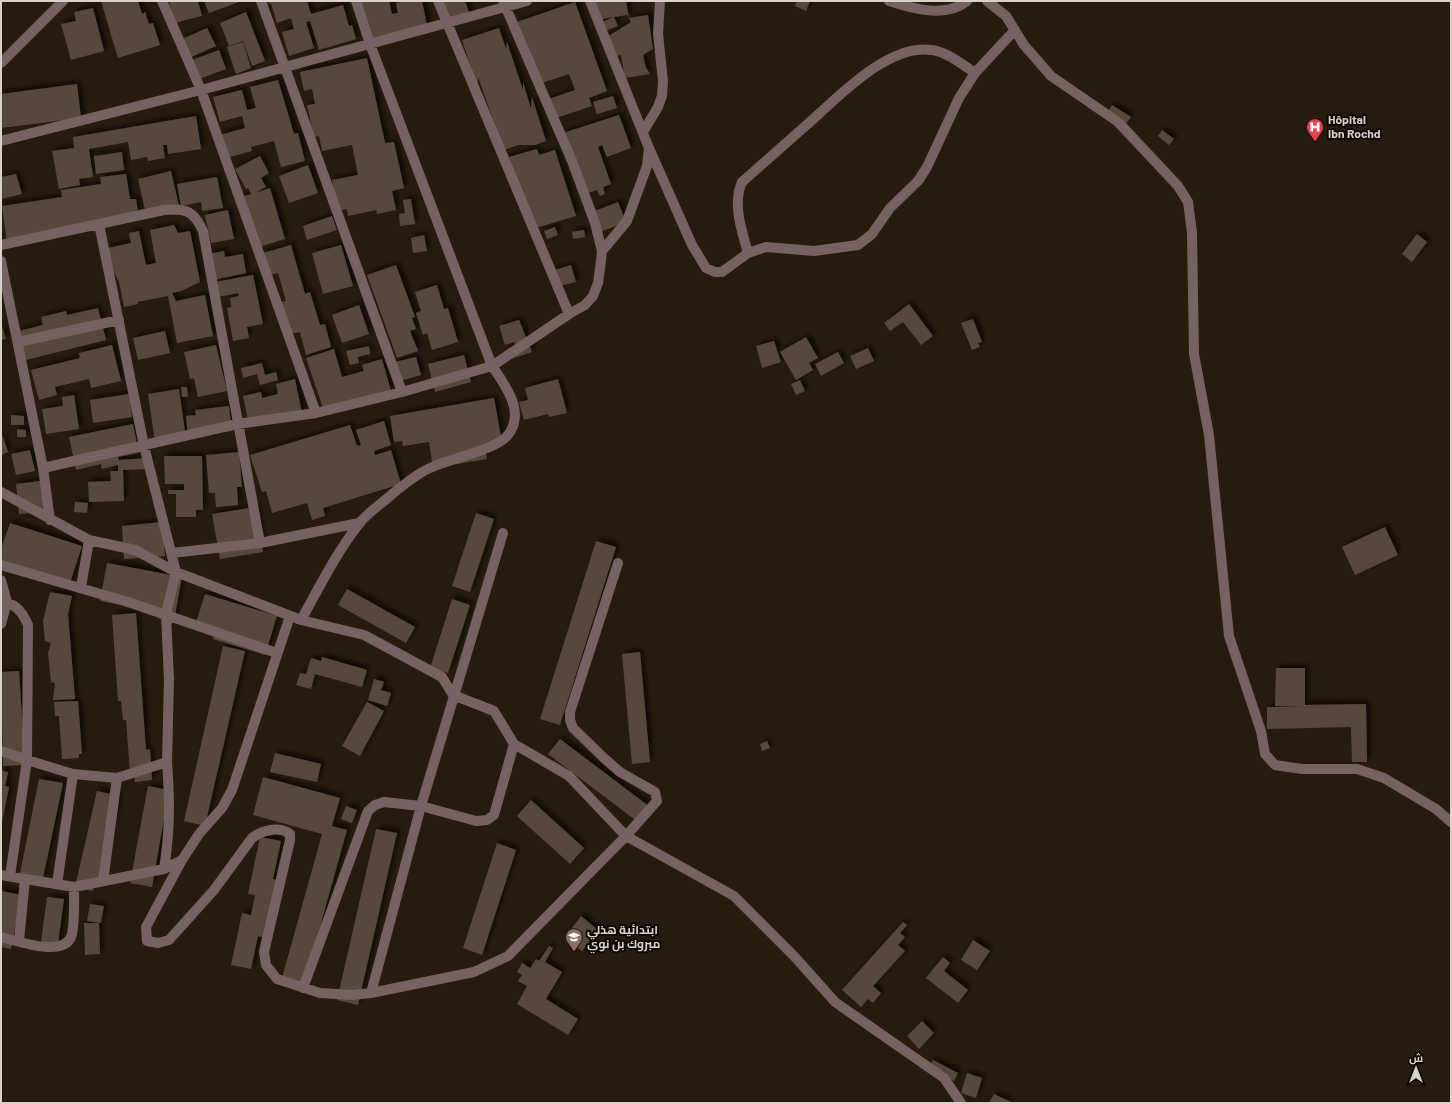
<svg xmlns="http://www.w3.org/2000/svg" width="1452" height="1104" font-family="Barlow,Cairo,sans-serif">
<defs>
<filter id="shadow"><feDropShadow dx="3.5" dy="-3.5" stdDeviation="2" flood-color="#0009"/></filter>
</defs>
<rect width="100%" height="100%" fill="#261b0d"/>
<path fill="#56493b" filter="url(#shadow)" d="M101,1H138L142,14L145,12L149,24L153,23L160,45L118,58Z
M169,1H198L202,16L174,23Z
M204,1H242L209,13Z
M268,1H307L311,14L343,5L349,26L352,25L356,39L319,50L310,21L306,22L314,48L289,56L282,32L294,29L291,18L277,23L271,3L269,4Z
M361,1H389L392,14L398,13L396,3L405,1H422L428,30L370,42Z
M441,1H465L471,18L449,25Z
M593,1H626L629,18L648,15L653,49L643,55L646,68L650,74L625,78L621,55L611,57L607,37L631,22L627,15L614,17L618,26L604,31L601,23L613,17L597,20Z
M797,1H810L806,11L795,6Z
M575,2L607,91L589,98L592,106L553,119L546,100L575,90L569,74L539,84L517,22Z
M93,8L104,51L71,60L61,24L76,21L74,12Z
M246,12L265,61L252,66L243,41L229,46L220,23Z
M207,28L216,46L191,57L182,39Z
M499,28L506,49L507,42L523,90V82L531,109L532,97L546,141L535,145H518L504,150L478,77V89L462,40Z
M243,42L251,68L236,74L227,47Z
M219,50L226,69L199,79L192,60Z
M367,58L385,143L394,142L404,188L392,191L396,210L377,214L376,210L348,216L347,209L338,211L332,180L358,175L352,145L322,151L319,136L314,137L307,105L315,104L312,89L304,91L300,72Z
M278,80L294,134L298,133L305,161L281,167L274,141L251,147L252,151L226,158L220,135L245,128L242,116L220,122L213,97L242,90L247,110L256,108L250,87Z
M77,84L81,118L1,128V94Z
M613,96L617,108L597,114L593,102Z
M1112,105L1131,117L1125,125L1107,113Z
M619,115L631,148L607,157L602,145L598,147L611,184L603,187L605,194L600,196L597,190L585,194L563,133Z
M196,116L201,149L168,154L167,145H163L165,158L148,161L147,157L131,160L128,142L89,149L93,177L79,179L80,185L59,189L52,151L74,148L73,137Z
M1162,130L1174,139L1169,145L1158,136Z
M537,149L539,155L555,150L576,216L532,229L505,158Z
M122,152L124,170L96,174L94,156Z
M260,156L269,173L261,178L266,187L255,193L270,188L285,239L259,247L241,197L251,194L248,188L246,189L235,169Z
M308,165L318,193L289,203L279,176Z
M171,171L179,206L146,214L138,179Z
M16,174L22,194L1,199V177Z
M126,174L130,199H136L138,212L7,242L2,206L62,197L61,190L101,184L100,177Z
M217,177L223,208L202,211L201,202L181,206L177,184Z
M411,199L415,224L400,226L399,214L405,213L403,200Z
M618,202L626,222L600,232L592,212Z
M228,210L234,239L211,243L205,215Z
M332,216L337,230L307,240L303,226Z
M174,225L178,233L190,231L200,282L181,291L172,293L176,301L205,295L213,336L177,343L168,296L137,302L138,304L124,307L119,282L112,268L108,248L131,243L129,233L139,231L146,265L156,263L150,230Z
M555,227L558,235L547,239L544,231Z
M584,230L585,237L573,239L572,232Z
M1417,234L1427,242L1412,262L1402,254Z
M424,235L427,251L413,253L411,238Z
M291,245L305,294L310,292L320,325L325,324L331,347L306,355L300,332L290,334L281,302L286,301L278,273L270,275L263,253Z
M341,245L353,286L323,294L312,253Z
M224,251L225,257L243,254L246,273L213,280L208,254Z
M396,265L415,317L412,318L416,329L410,331L418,351L397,358L367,275Z
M571,265L576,282L555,287L551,271Z
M253,275L263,324L247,327L249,338L233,341L227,308L231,307L230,298L239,296L238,293L218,297L215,282Z
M437,285L444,309L448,308L458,342L432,350L427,333L423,335L416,313L421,311L415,292Z
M909,304L933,336L921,345L903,322L890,331L884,323Z
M359,305L369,334L342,343L332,315Z
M98,308L106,340L26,360L19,331L43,325L41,317L66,311L67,315Z
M973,319L982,342L978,343L980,347L972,350L961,323Z
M519,320L532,352L511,359L508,349L516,346L514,342L505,345L499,326Z
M1,323L6,339L1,340Z
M165,331L170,353L138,360L133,338Z
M806,337L818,358L809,363L813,370L796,380L780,352Z
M774,341L781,362L762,368L756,346Z
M112,345L121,381L91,388L89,379L55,387L57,395L39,400L31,370L80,358L79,353Z
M216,345L227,391L198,397L194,378L190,379L184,352Z
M369,346L370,354L358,357L359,363L350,365L346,351Z
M868,348L874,361L856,369L850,356Z
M334,349L342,377L364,371L362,365L382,359L391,391L323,408L306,358Z
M838,352L844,363L821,376L815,364Z
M464,355L471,382L435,392L428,364Z
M416,357L421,375L400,381L395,362Z
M262,363L265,375L276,372L278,380L260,385L257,374L243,378L241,368Z
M295,379L302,413L249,425L243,396L261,392L262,398L278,394L276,384Z
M558,379L567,413L549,417L548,414L524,420L519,402L528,400L525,388Z
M800,380L805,391L796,395L791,384Z
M181,387H187L188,397H182Z
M179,389L186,438L155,442L148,394Z
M129,394L132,417L93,423L90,400Z
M74,395L79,429L46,434L42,409L63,406L62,397Z
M494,398L502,442L485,445L487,459L433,468L429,442L403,446L402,441L394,442L390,416Z
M229,406L232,431L188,436L186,416L196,415L195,410Z
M11,415L24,416V425H11Z
M384,421L391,445L374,451L375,455L391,450L401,484L323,508L325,516L312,520L307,503L272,513L266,491L262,492L250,455L350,425L357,446L361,445L356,430Z
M133,424L139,453L118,457L119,460L147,458L148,469L123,470L124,501L89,502L88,482L111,481L110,471H118V465L102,469L101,464L76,470L69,437Z
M17,429L26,430V437H17Z
M1,432L8,452L1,455Z
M30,450L35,471L16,475L11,454Z
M239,452L242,487H237L238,505L216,507L215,493H209L206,455Z
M164,456H202L203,510H196V517H176V494H168V490H184V484H165Z
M41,481L44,512L19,514L16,484Z
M75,502L88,503L87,513L74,512Z
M256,507L263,552L220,559L212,514Z
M476,513L494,519L470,592L452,586Z
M162,522L165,556L124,559L122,526Z
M10,523L82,546L69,586L1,562V549Z
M1385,527L1398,555L1355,575L1342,547Z
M596,541L616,547L560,725L540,719Z
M107,563L182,577L174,621L158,618L159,612L100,601Z
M347,589L415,627L406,643L338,605Z
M50,592L72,596L68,614L75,699L53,700L55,683L51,682L48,653L51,643L45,641L43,621Z
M205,594L277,616L265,655L213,639L214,635L194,629Z
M452,599L470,605L448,673L430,668Z
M136,613L146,750L150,749L152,780L135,782L134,773H130L126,720H123L121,701H118L112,615Z
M223,646L245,651L205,826L184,821Z
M640,652L650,762L632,764L622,654Z
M322,657L367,670L362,687L315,674L311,689L296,685L300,673L306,674L311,658L321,661Z
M1276,668H1305V705L1366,704L1367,762H1352L1351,727L1267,729V707H1304L1275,706Z
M19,671L25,765L3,766L1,672Z
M374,679L384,682L381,690L391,693L387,706L368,700Z
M78,701L82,754H79V758L62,759L59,716H55L54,702Z
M367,702L384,711L360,756L342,746Z
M560,739L650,807L638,822L548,754Z
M767,741L770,748L762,751L760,744Z
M275,753L321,764L317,782L270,772Z
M1,770L8,772L5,786L9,787L2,823Z
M263,777L340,798L332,826L347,830L302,991L280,985L322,834L253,815Z
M39,779L63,783L43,878L20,873Z
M148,786L169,790L152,887L130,883Z
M97,791L119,796L99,884L95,883L93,891L75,887Z
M531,800L584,848L570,864L517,816Z
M346,806L357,810L352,823L341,819Z
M376,829L397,833L358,1005L337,1000Z
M260,837L281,841L273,879L280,881L267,938L258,936L251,969L231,965L242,913L251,915L255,895L248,894Z
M497,843L516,850L482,955L463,948Z
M1,891L22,895L11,949L1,947Z
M47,897L64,899L57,951L40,949Z
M90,904L104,906L101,923L87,921Z
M581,916L598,930L582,951L565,937Z
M903,922L907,925L900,933L905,937L898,945L905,951L873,986L881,993L873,1003L868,999L861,1007L842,990Z
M84,923H99L100,954L85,955Z
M973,940L990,951L977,970L961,960Z
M549,946L553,948L545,962L562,972L546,999L578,1019L568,1035L517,1004L527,986L518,981L522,975L517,972L522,963L530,968L536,959L539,961Z
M943,957L950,963L944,971L968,990L958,1003L926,978Z
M922,1021L934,1033L919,1049L907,1036Z
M933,1060L958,1073L954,1081L928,1068Z
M967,1073L982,1078L976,1098L961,1093Z
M994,1094L1013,1103H989Z"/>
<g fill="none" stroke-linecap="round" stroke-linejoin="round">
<path stroke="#776263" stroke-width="10" d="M162,1L201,90L316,413
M261,1L402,392
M438,1L569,314
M590,1L649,148L647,166L627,221L602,251
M889,1C913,9 946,18 967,1
M987,1L1006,16L1024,45L1051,76L1118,122L1178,186L1188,202L1192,233L1194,354L1209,435L1229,636L1261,731L1265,754L1275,765L1302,769H1357L1384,778L1436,809L1451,822
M1,63L63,1
M643,132L658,107L662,96L663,81L658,34L660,1
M1,141L201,90L527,1
M649,148L692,245L706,268L715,272H722L748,253L766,247L814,251L858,245L872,234L890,208L918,181L927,167L959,98L975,73L1015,30
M1,245L164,210C186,208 194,211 203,231L260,543
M748,253C742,231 732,204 742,182C765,162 787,142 810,122C839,96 889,43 932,50C947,52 963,65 975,73
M1,261L43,468L50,520
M18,342L119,320
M43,468L237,424L316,413L402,392L492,366L569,314L585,305L593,296L598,283L601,261L602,251L595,223L572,161L503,1
M1,492L89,540L135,550L176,572L301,620L364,635L442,677L453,695L494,711L514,744L569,776L626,836L734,896L794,956L835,1002L944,1078L961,1103
M172,553L260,543L359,523
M1,565L128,602L277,653
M1,580L7,602L1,624
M81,587L89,540
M1,602C15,602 23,613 28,625L27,760L73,774L117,778L167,762L169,680L166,614L176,572L144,446L99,224
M301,620C319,588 336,553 359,524C367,513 380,505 390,496C402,486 416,474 430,468C448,459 496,450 508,435C526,412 505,385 492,366L370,44L356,1
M1,751L27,760L10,876
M182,860L146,927L147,941L158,943L169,940L214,890L252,838C262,830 279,826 290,834V840L264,952L266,965L277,979L320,993L352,995L371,993L474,972L508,956L626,836L657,801L655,792L620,772L604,758L573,728L570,720V712L618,563
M164,869C170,831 170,800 167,762
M1,875L74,887L164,869L182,860L199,834L222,808L232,790L290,616
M103,881L117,778
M57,884L73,774
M1,937C18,941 66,959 72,934C75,919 74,902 74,887
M19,941L25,879
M303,988L368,811L375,805L384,802L421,806L476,821L487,820L494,815L514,744
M371,993L421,806L503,533"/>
</g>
<defs>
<g id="hospital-pin" transform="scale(0.9)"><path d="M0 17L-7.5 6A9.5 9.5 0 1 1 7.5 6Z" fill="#e0444e" stroke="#0b0703"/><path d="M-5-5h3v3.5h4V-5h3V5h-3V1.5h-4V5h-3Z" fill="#fff"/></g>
<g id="school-pin" transform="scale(0.9)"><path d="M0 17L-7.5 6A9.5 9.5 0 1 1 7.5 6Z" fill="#8d6e63" stroke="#0b0703"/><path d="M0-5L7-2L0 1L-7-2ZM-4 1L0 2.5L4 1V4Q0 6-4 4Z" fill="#fff"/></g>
</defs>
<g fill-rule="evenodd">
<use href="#hospital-pin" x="1315" y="127"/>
<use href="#school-pin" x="574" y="937"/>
</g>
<g text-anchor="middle" stroke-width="4" stroke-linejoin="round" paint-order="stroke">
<g font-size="12" font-weight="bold" fill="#dad2c9" stroke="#0b0703" text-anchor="start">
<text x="1328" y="124">Hôpital<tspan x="1328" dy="14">Ibn Rochd</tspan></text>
<text x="587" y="934">ابتدائية هذلي<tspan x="587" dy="14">مبروك بن نوي</tspan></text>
</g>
</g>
<rect width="1452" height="1104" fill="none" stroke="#dad2c9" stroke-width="4"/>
<g transform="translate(1416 1068)" stroke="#0b0703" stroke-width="3" paint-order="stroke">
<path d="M0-3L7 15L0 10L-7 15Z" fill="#dad2c9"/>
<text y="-6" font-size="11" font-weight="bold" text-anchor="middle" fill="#dad2c9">ش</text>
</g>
</svg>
